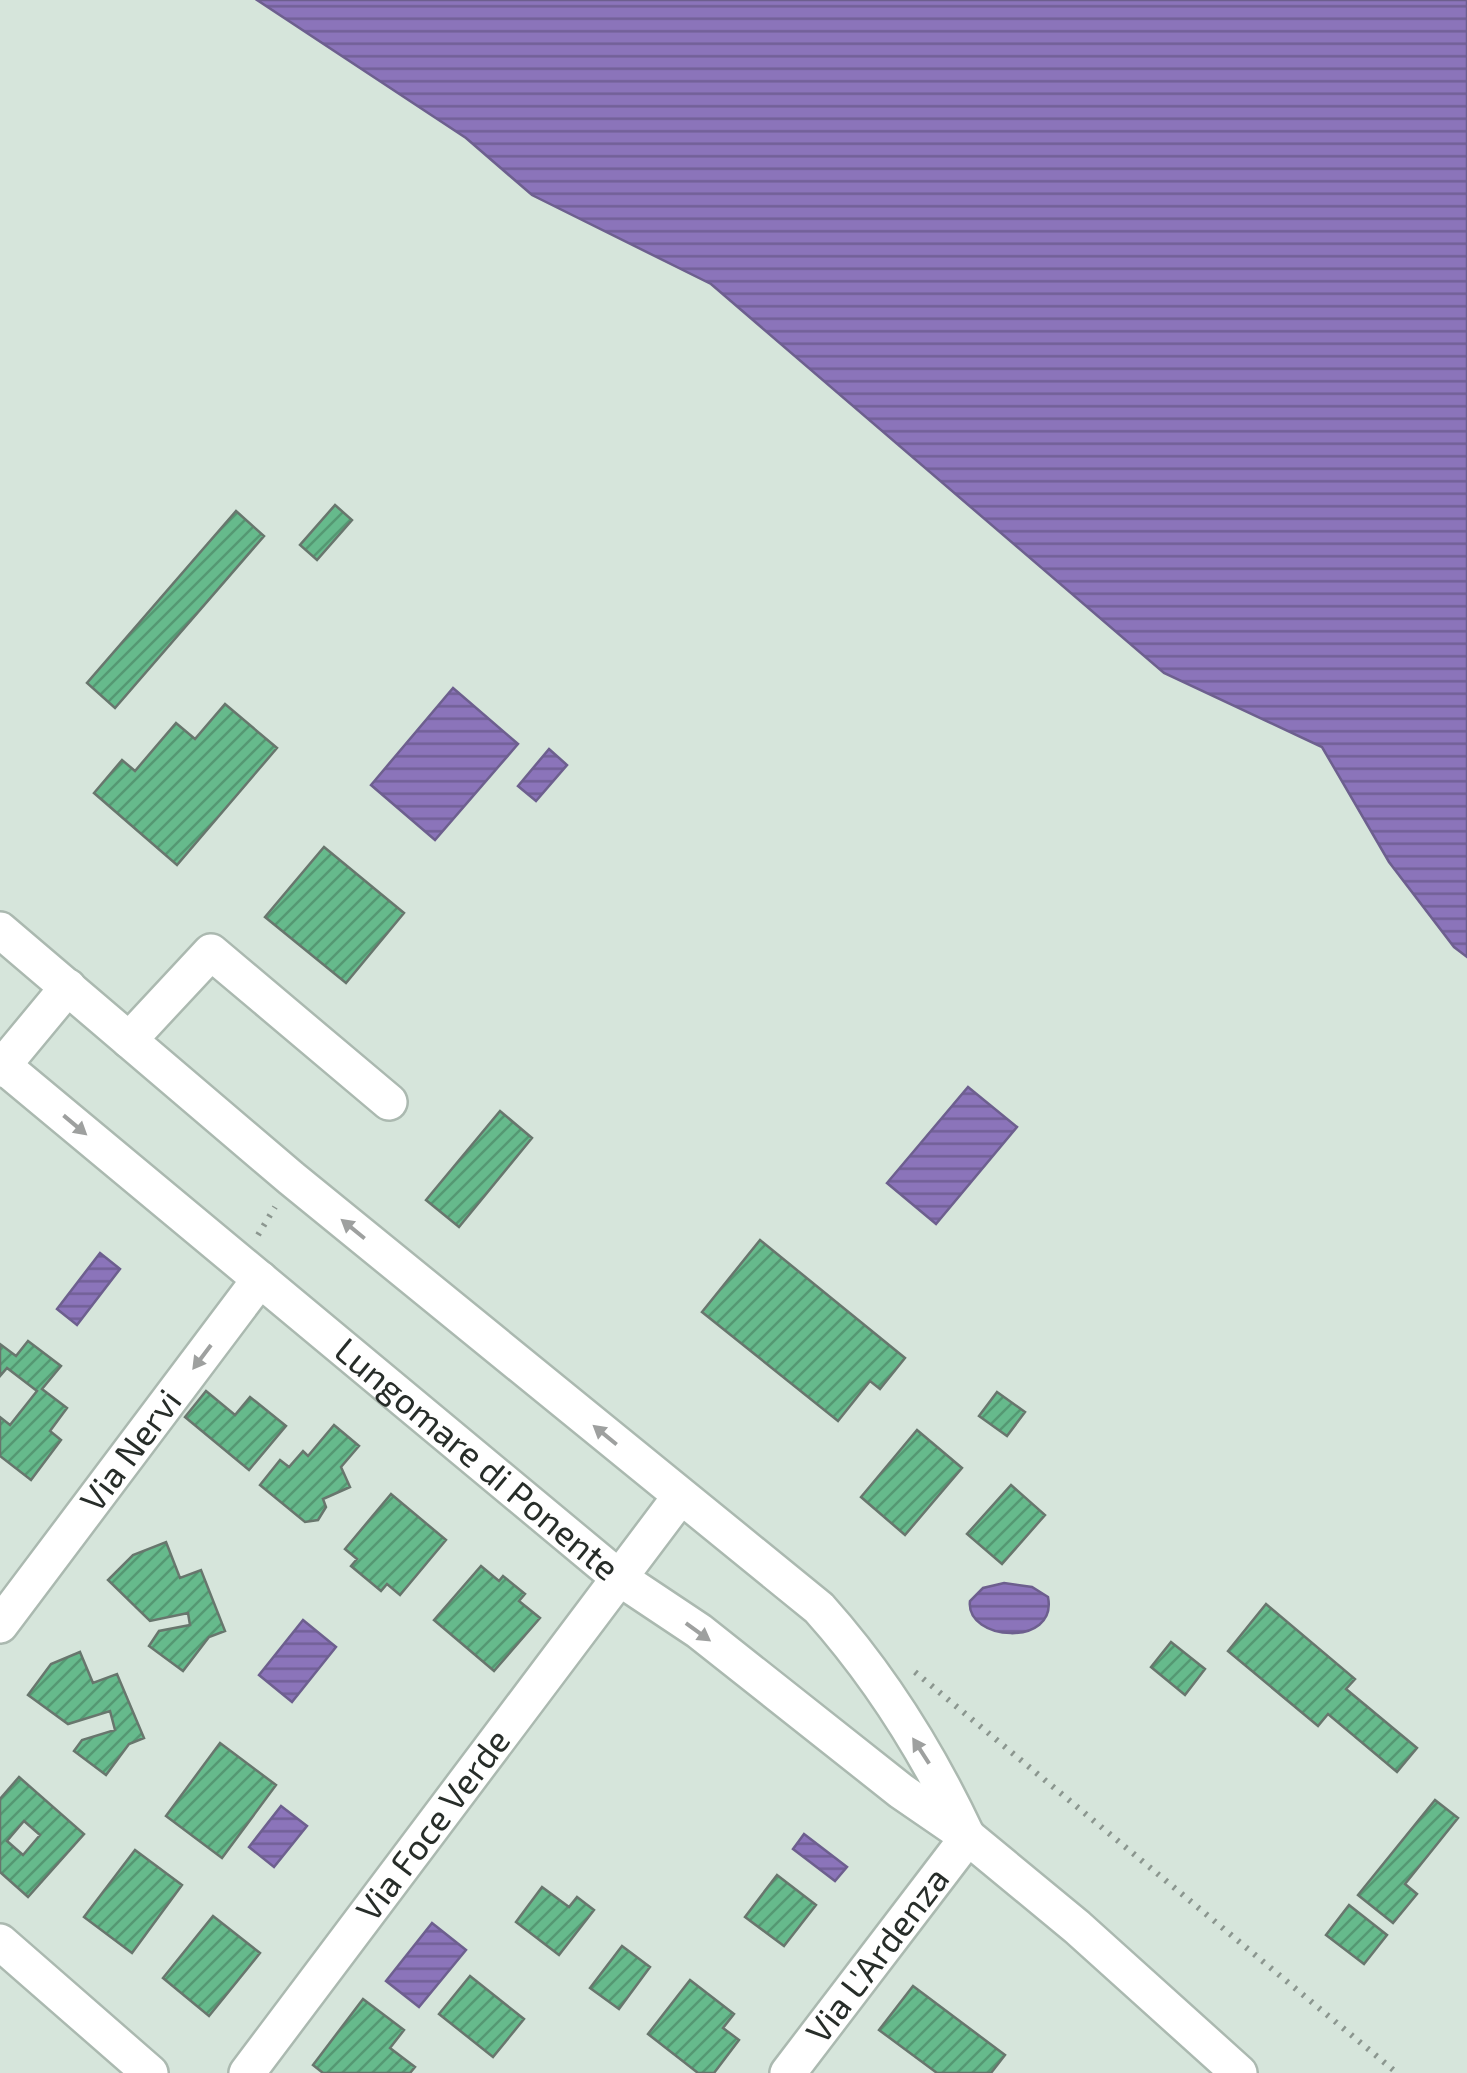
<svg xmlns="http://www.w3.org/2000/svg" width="1467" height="2073" font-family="'Exo 2',sans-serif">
<defs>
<pattern id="water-rules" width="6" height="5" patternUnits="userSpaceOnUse" patternTransform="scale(2.5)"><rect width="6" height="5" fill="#8b74ba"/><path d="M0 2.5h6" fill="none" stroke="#726097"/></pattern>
<pattern id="building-hatch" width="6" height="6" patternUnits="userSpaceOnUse" patternTransform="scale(2.5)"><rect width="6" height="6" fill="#66ba8c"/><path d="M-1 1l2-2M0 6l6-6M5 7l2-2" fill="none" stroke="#549872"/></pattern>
</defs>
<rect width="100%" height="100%" fill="#d6e5db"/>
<path fill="url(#water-rules)" stroke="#6d5f8e" stroke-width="2.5" d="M257,0H1467V957L1454,947L1389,862L1322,747L1164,673L711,284L532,195L466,138Z
M453,688L518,744L435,840L371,785Z
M549,749L567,765L536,801L518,786Z
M968,1087L1017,1127L936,1224L887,1183Z
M100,1253L120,1269L77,1325L57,1309Z
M1004,1583L1032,1587L1048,1597C1058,1648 965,1641 970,1601L983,1588Z
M303,1620L336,1647L292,1702L259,1675Z
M281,1806L307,1826L274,1867L249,1847Z
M804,1834L847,1867L835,1881L793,1849Z
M432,1923L466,1950L419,2007L386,1981Z"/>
<path fill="url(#building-hatch)" stroke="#68766d" stroke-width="2.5" fill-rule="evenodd" d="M335,505L352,520L317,560L300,545Z
M236,511L264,536L115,708L87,683Z
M225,704L277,748L177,865L94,793L122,760L135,771L176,723L195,739Z
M324,847L404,913L346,983L265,917Z
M500,1111L532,1138L459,1227L426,1200Z
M760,1240L905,1358L880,1389L870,1381L838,1421L702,1312Z
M28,1341L61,1366L42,1389L67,1408L50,1431L61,1440L31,1480L0,1456V1417L10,1425L37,1391L7,1368L0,1376V1344L16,1356Z
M206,1391L235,1415L250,1397L286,1426L249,1470L185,1417Z
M997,1392L1025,1412L1007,1436L979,1416Z
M334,1425L359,1446L341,1467L350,1487L323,1499L326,1507L318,1520L305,1522L260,1485L280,1460L289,1467L303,1451L308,1456Z
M917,1430L962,1468L905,1535L861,1497Z
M1011,1485L1045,1515L1002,1564L967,1534Z
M391,1494L446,1540L400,1595L387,1584L381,1591L351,1566L357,1559L345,1549Z
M166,1542L180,1578L201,1570L225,1631L209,1637L183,1671L149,1646L159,1631L190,1625L188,1613L150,1621L108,1580L133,1555Z
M481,1566L499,1581L503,1576L525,1594L519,1601L540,1618L494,1671L434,1620Z
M1266,1604L1355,1679L1346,1689L1417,1748L1397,1772L1328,1714L1318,1726L1228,1651Z
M1171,1642L1205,1669L1185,1695L1151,1667Z
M80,1652L93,1683L117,1674L144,1738L129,1744L106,1775L74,1751L82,1740L115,1730L110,1711L68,1724L28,1695L51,1664Z
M220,1743L276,1785L222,1858L166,1816Z
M19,1777L84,1834L28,1897L0,1872V1799ZM24,1821L40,1835L23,1855L7,1841Z
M1435,1800L1458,1818L1405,1884L1417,1894L1393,1923L1358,1895Z
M135,1850L182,1885L132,1953L84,1917Z
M777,1875L816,1905L784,1946L745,1917Z
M542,1887L569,1907L577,1897L594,1910L559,1955L516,1922Z
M1349,1905L1387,1935L1364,1964L1326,1935Z
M213,1916L260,1953L209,2016L163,1978Z
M622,1946L650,1967L619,2009L590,1988Z
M470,1976L524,2019L493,2057L439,2014Z
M690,1980L734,2014L723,2028L739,2040L714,2073H698L648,2034Z
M913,1986L1005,2055L991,2073H937L879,2030Z
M363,1999L404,2030L390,2048L415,2067L410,2073H323L313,2065Z"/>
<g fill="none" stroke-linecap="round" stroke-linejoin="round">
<g stroke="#abb9b0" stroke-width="40">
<g id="minor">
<path d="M0,930L291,1178L819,1608C879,1675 929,1755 967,1836"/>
<path d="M129,1040L211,952L389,1102"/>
<path id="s1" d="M0,1063L618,1577L699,1631L901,1791L968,1837L1077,1927L1239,2073"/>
<path d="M0,1069L68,987"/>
<path id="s2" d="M0,1625L260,1279"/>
<path d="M0,1942L150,2073"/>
<path id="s3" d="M247,2073L680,1497"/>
<path id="s4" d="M788,2073L968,1837"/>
</g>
</g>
<path stroke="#8b968f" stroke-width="6" stroke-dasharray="2.5 8" stroke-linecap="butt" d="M258,1235L275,1207
M915,1672L1397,2073"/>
<use href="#minor" stroke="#fff" stroke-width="35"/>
</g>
<defs><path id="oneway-solid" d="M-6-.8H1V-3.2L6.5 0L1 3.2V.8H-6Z" transform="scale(2.5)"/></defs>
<g fill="#9ea09f">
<use href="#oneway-solid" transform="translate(75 1125) rotate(40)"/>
<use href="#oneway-solid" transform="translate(353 1229) rotate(-141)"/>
<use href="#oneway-solid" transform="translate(202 1357) rotate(127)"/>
<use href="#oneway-solid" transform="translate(605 1435) rotate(-141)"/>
<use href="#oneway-solid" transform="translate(698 1632) rotate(36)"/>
<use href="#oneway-solid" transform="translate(921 1751) rotate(-123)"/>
</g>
<g text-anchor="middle" stroke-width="9" stroke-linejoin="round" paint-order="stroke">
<g font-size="35" fill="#272d29" stroke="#fff">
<text dy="12" stroke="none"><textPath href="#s2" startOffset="218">Via Nervi</textPath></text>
<text dy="12" stroke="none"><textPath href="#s1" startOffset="620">Lungomare di Ponente</textPath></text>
<text dy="12" stroke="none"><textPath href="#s3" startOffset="310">Via Foce Verde</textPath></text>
<text dy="12" stroke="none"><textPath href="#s4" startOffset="148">Via L'Ardenza</textPath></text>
</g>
</g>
</svg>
